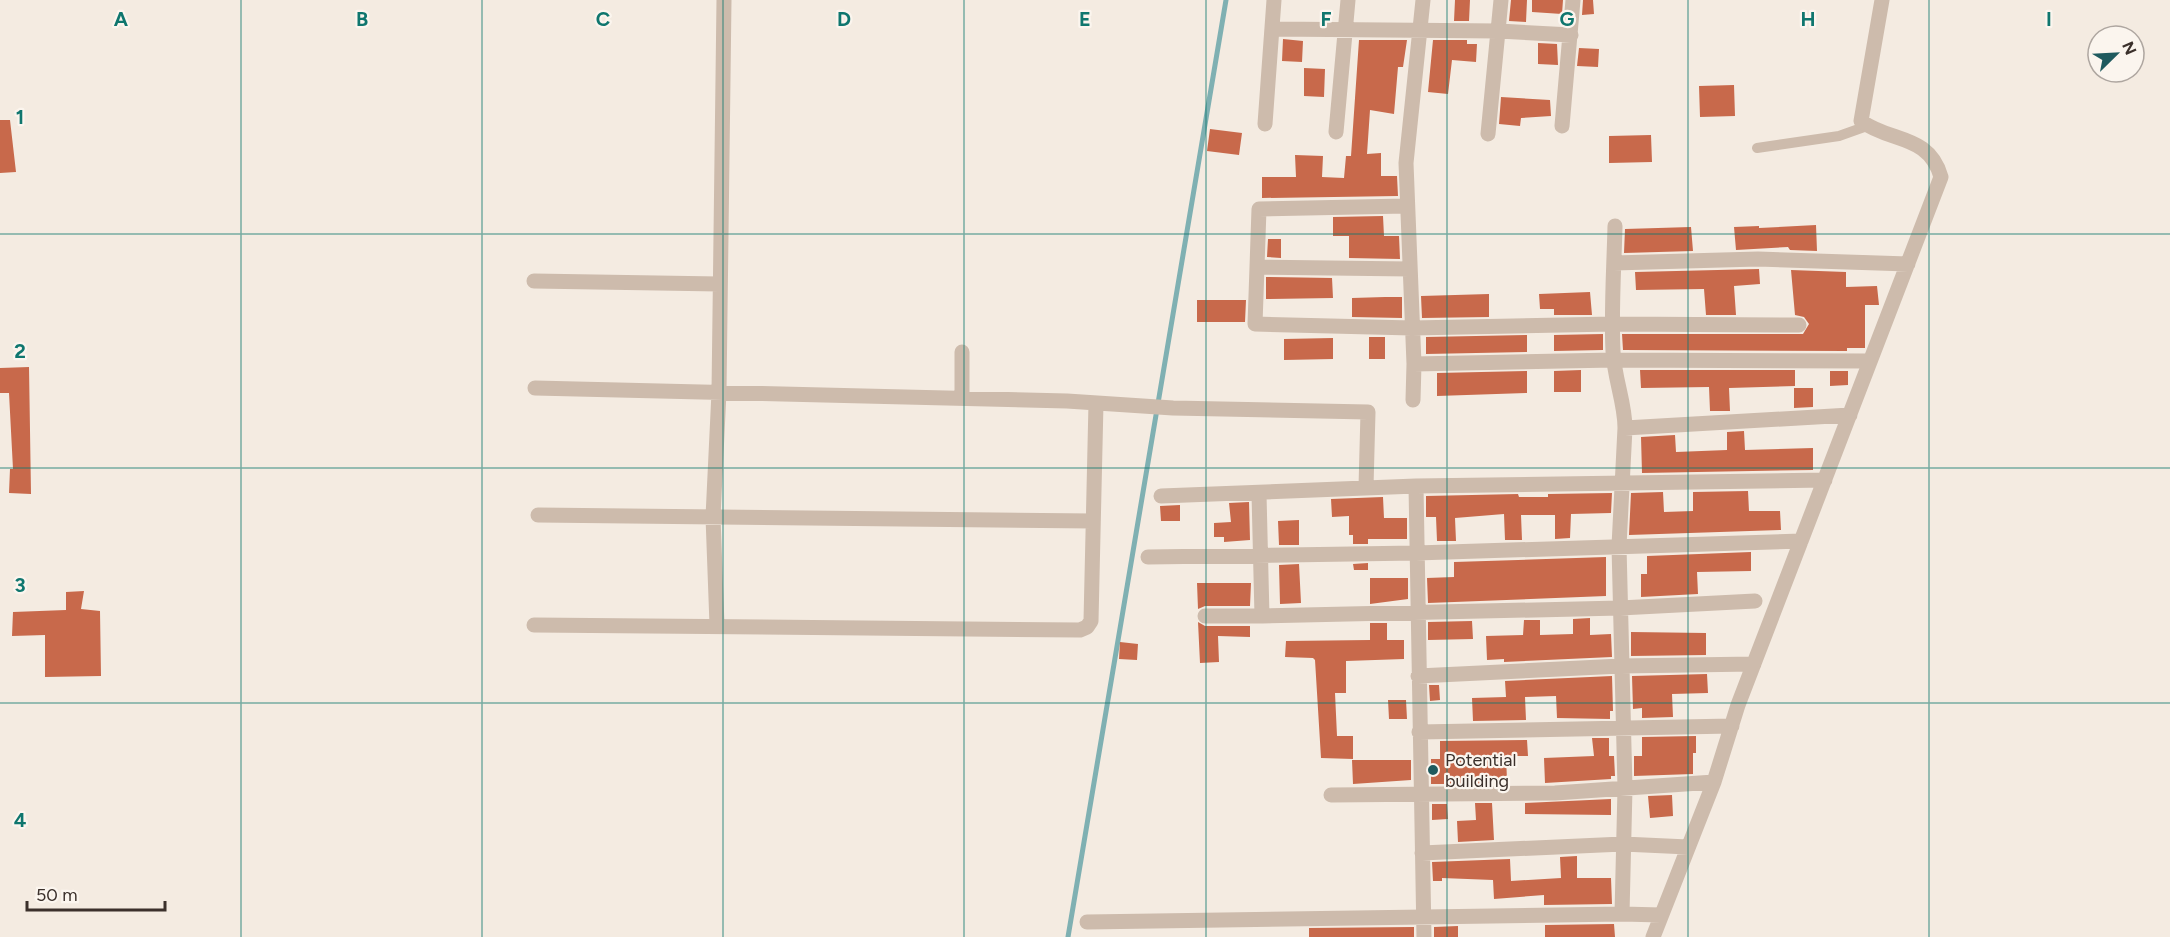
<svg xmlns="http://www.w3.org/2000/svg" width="2170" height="937" font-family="Figtree,sans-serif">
<rect width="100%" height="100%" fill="#f4ebe1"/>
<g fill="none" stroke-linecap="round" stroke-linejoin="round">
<path stroke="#7fb0b2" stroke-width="5" d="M1068,937L1226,0"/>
</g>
<path fill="#c8694b" d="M1455,0H1470L1469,21H1454Z
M1511,0H1527L1526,22L1509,21Z
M1532,0H1563L1562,14L1532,12Z
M1583,0H1593L1594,14L1582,15Z
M1283,39L1303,41L1302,62L1282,61Z
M1359,40H1407L1403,67H1398L1394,114L1370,110L1367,154L1381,153V176H1397L1398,196L1262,198V177H1296L1295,155L1323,156L1322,177L1344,178L1346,156H1351Z
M1433,40H1467V44H1477L1476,62L1452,60L1448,94L1428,92Z
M1538,43L1557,44L1558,65L1538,64Z
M1579,48L1599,49L1598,67L1577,66Z
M1304,68L1325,69L1324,97L1304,96Z
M1734,85L1735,116L1700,117L1699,86Z
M1501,97L1550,100L1551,116L1521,118L1520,126L1499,124Z
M0,120H10L16,172L0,173Z
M1210,129L1242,133L1239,155L1207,151Z
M1651,135L1652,162L1609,163V136Z
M1383,216L1384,236H1399L1400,259L1349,258V236H1333V217Z
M1816,225L1817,251L1790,250L1788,247L1736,250L1734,227L1759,226V228Z
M1691,227L1693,251L1624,253L1625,229Z
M1268,239H1281V258L1267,257Z
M1759,269L1760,284L1734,286L1736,315H1706L1704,289L1636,290L1635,272Z
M1791,270L1846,272V287L1877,286L1879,305H1865V348H1847V351L1623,350L1622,334H1803L1809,324L1804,317L1795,315Z
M1266,277L1332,278L1333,298L1266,299Z
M1590,292L1592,315H1554V309H1540L1539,294Z
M1489,294V317L1422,318L1421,296Z
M1385,297H1402V318L1352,317V298Z
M1197,300H1246L1245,322H1197Z
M1603,334V350L1554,351V335Z
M1527,335V352L1426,354V337Z
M1369,337H1385V359H1369Z
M1333,338V359L1284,360V339Z
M29,367L31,494L9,493L10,469H13L9,393H0V368Z
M1581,370V392H1554V371Z
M1640,370H1795V386L1729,388L1730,411H1710L1709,387L1641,388Z
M1527,371V393L1437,396V373Z
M1830,371H1848V385L1830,386Z
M1794,388H1813V407L1794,408Z
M1744,431L1745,450L1813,448V470L1642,473L1641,437L1675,435L1676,452L1727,450V432Z
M1748,491L1749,511H1780L1781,530L1629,535L1631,493L1663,492L1664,512L1693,511V492Z
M1612,493L1611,513L1571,514L1570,538L1555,539V515H1521L1522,540H1505L1504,514L1455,518L1456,541H1437L1436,517H1426V496L1518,494L1519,497H1548V494Z
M1383,497L1384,518H1407V539H1368V544H1353V535H1349V516L1332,517L1331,499Z
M1249,502L1250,540L1224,542V537H1214V523L1231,522L1229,503Z
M1180,505V521H1161L1160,506Z
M1299,520V545H1279L1278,521Z
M1751,552V571L1697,572L1698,594L1641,597V574H1647V556Z
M1606,557V596L1428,603L1427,578L1454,577V562Z
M1368,563V570H1354L1353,564Z
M1299,564L1301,603L1280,604L1279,565Z
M1370,578H1408V599L1370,604Z
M1197,583H1251L1250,606H1205L1198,609Z
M84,591L81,609L100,611L101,676L45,677V635L12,636L13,612L66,610V592Z
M1590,618V635L1611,634L1612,657L1504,662V659L1487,660L1486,636L1523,635L1524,620H1540V635L1573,634V619Z
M1472,621L1473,639L1428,640V622Z
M1198,622L1205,626H1250V637L1218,636L1219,662L1200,663Z
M1370,623H1387V640H1404V659L1346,661V693H1335L1337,736H1353V759L1321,758L1315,660L1313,658L1285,657L1286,641L1370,640Z
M1631,632L1706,633V655L1631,656Z
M1120,642L1138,644L1137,660L1119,659Z
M1707,674L1708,693L1672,694L1673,717L1642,718V708L1633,709L1632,676Z
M1612,676L1613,711H1610V719L1557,718L1556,696L1525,697L1526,720L1473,721L1472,698L1506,697L1505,681Z
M1429,685H1439L1440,700L1430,701Z
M1388,700H1406L1407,719H1389Z
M1696,736V753H1693V774L1634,776V756H1642V737Z
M1592,738H1609V756H1614L1615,776H1611V779L1545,783L1544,758L1594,756Z
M1527,740L1528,756H1506L1507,780H1492V784H1431V759H1440V741Z
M1352,760H1411V780L1353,784Z
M1672,795L1673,816L1650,818L1648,796Z
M1611,799V815L1525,814V803Z
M1475,803H1492L1494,840L1458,842L1457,821L1476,820Z
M1432,804H1447L1448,819L1432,820Z
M1577,856V878H1611L1612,904L1544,905V895L1494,899L1493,880L1442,878V881H1433L1432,862L1510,859L1511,881L1561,878L1560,857Z
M1614,924L1615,937H1545V925Z
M1458,926V937H1434V927Z
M1414,927V937H1309V928Z"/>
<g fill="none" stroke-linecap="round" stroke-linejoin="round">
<path stroke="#cdbbac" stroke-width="10" d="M1757,148L1839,136L1867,126"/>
<path stroke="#cdbbac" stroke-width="15" d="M1273,29L1499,31L1571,35
M1265,124L1274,0
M1562,126L1573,0
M1336,132L1348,0
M1488,134L1501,0
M1406,206L1259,209L1257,267L1410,269
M1615,226C1614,268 1611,310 1613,351C1614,378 1625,402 1625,428L1619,546L1625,788L1622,914L1661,915
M1614,263L1758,259L1908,264
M1257,267L1255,324L1412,328L1613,324L1799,325
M534,281L719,284
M1414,364L1614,360L1870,361
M535,388L1067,401L1173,408L1368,412L1366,487
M962,398V352
M1413,400L1414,364L1406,163L1423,0
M1625,428L1850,415
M1259,494L1262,616L1620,608L1755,601
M1161,496L1416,486
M538,515L1093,521
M1148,557L1416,553L1801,541
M1205,616H1262
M534,625L1080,630L1087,627L1091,621L1096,403
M717,625L713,517L719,392L724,0
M1418,676L1621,666L1754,664
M1419,732L1732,726
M1331,795L1555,793L1714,782
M1422,853L1623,844L1688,847
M1087,922L1622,914
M1424,937L1416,486L1825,480
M1653,937L1714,782L1738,705L1941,177C1929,134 1891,143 1861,121L1882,0"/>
</g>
<path fill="none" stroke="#0f766e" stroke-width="1.5" stroke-opacity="0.55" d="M241,0V937M482,0V937M723,0V937M964,0V937M1206,0V937M1447,0V937M1688,0V937M1929,0V937M0,234H2170M0,468H2170M0,703H2170"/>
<circle fill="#1f5a5e" stroke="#fbf5ee" stroke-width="2" cx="1433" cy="770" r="6"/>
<g text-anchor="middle" stroke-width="4.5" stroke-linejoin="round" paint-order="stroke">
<g font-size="18" fill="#3b302b" stroke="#fbf5ee" text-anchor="start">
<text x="1445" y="766">Potential<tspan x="1445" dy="21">building</tspan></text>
</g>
</g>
<g font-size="20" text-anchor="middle" font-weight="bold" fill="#0f766e" stroke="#fbf5ee" stroke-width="4.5" stroke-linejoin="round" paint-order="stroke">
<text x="121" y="26">A</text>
<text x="362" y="26">B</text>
<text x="603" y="26">C</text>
<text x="844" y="26">D</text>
<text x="1085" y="26">E</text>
<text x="1326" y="26">F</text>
<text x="1567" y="26">G</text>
<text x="1808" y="26">H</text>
<text x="2049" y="26">I</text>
<text x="20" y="124">1</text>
<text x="20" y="358">2</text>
<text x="20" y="592">3</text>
<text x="20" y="827">4</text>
</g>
<g transform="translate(2116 54) rotate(66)"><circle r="28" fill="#fbf5ee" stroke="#aea6a0" stroke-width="1.5"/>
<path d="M0-4.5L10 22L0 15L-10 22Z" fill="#1f5a5e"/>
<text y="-9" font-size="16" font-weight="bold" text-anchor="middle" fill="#3b302b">N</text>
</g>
<path d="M27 901v9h138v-9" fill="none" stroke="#3b302b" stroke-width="3"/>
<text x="36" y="901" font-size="18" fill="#3b302b" stroke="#fbf5ee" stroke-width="4.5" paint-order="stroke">50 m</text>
</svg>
